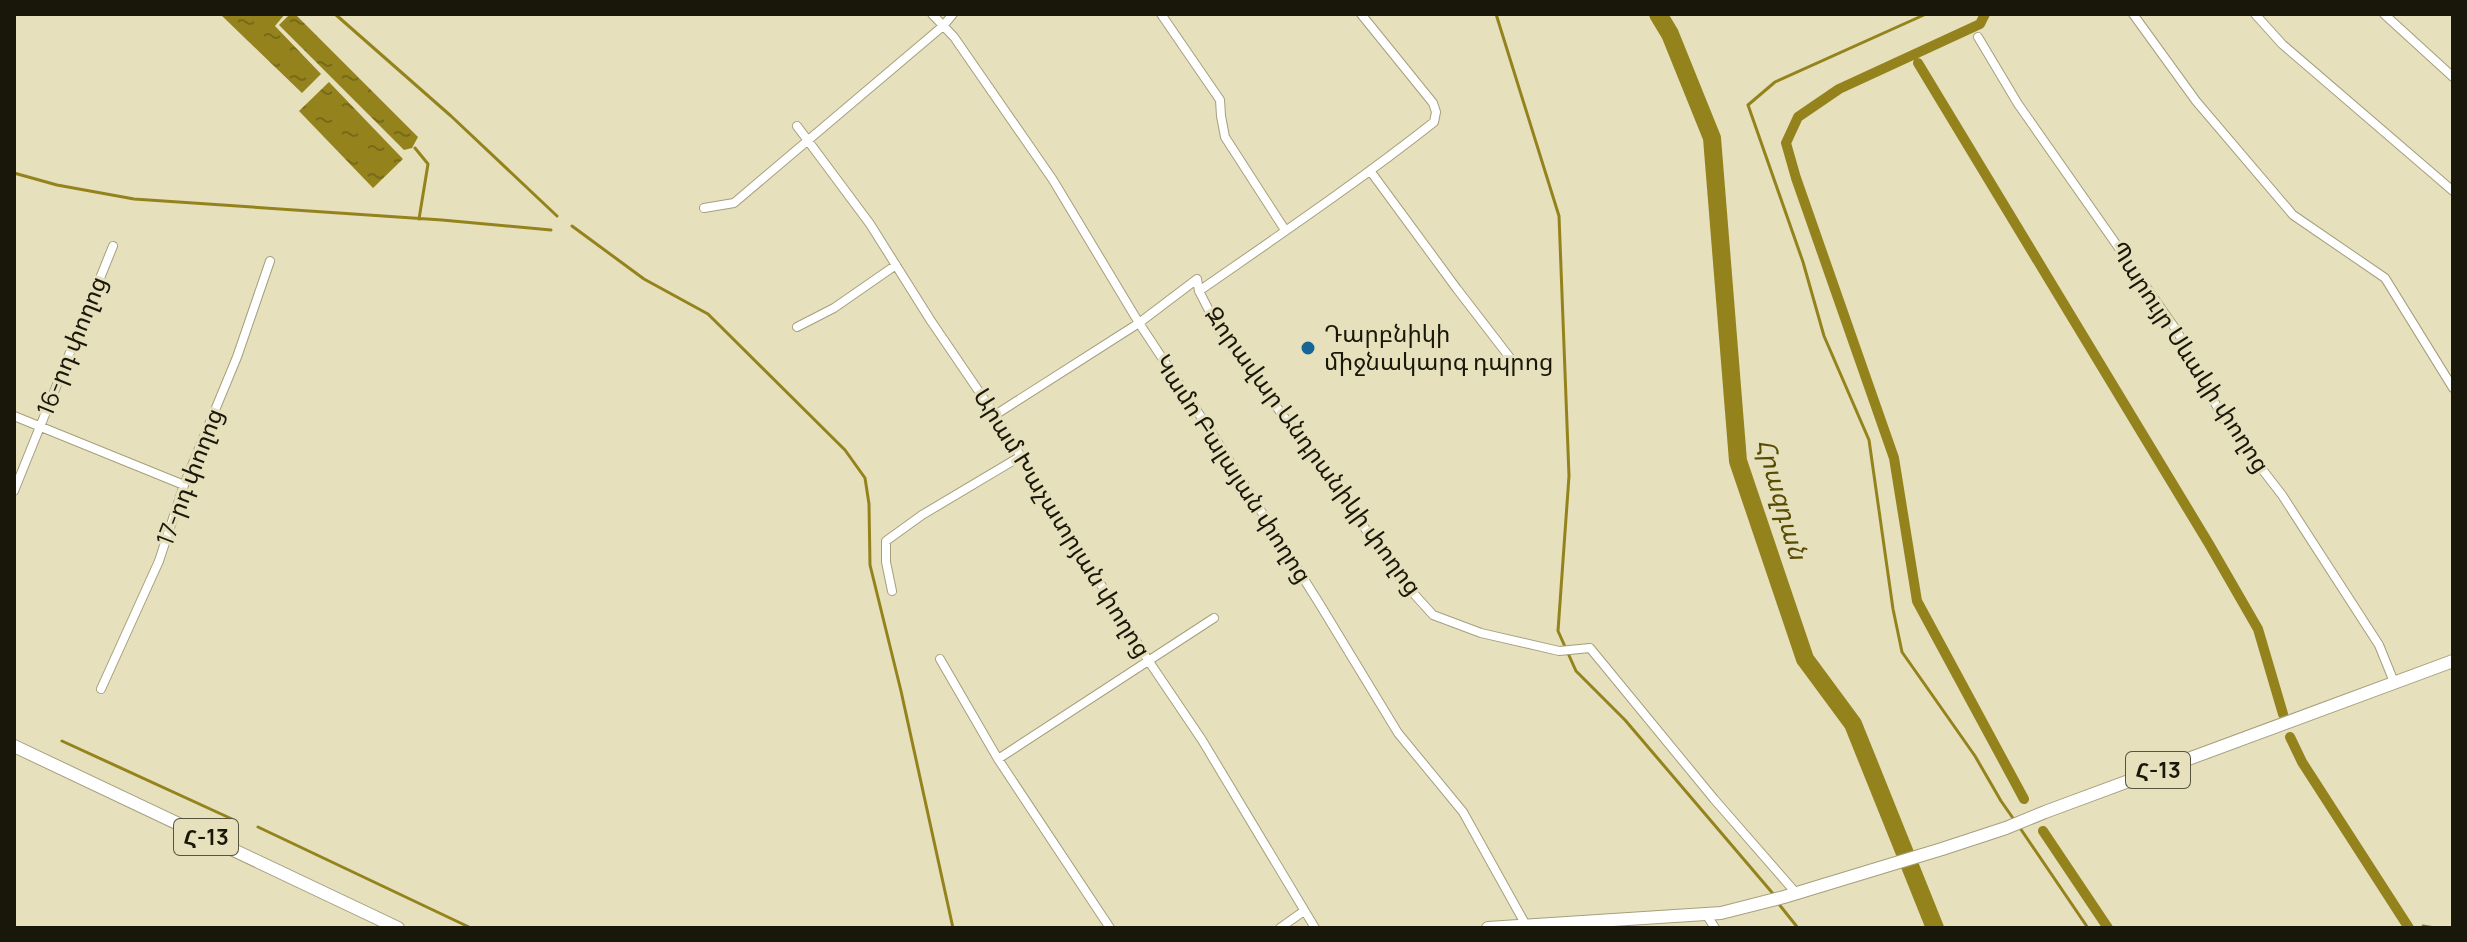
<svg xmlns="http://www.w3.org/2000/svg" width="2467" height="942" font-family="Manrope,'Noto Sans Armenian',sans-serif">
<defs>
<pattern id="water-ripples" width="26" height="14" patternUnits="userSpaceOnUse" patternTransform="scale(2)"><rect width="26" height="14" fill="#94831d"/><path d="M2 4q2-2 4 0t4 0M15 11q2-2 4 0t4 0" fill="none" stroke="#786a18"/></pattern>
</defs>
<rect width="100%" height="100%" fill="#e6e0bc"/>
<path fill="url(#water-ripples)" d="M220,14H285L275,26L321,74L302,93Z
M290,14H295L418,137L412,148L404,150L279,25Z
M329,82L403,159L373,188L299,111Z"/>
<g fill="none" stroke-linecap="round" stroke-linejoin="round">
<path stroke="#94831d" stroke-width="3" d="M335,14L451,116L557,216
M1496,14L1559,216L1569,476L1558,631L1576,671L1625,720L1775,896
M1926,14L1775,82L1748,105L1803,262L1824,336L1869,440L1893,609L1902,652L1975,756L2001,801L2015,821
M415,148L428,164L419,219
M14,173L57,185L134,199L442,220L551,230
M572,226L644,279L708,314L845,450L865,478L869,504L870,565L901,691L953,928
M62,741L232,819
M258,827L471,928
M2020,828L2088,928
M1778,903L1798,928
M2423,926L2435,928"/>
<path stroke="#94831d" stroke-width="10" d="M1985,14L1980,24L1839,89L1798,117L1786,143L1796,178L1894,458L1917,601L2024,799
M1918,63L2209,544L2258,629L2283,714
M2290,737L2302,762L2409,928
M2043,831L2108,928"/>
<path stroke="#94831d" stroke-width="18" d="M1658,14L1670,34L1712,138L1738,461L1805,659L1853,724L1935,928"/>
<g stroke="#a59f7d" stroke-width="10">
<path id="street" d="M932,14L954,37L1053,180L1139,323L1213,435L1319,603L1398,733L1463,812L1527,927
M1161,14L1220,100L1221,116L1225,137L1285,230
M1361,14L1433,103L1436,112L1434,122C1358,182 1278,236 1199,291L1219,330L1341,493L1396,574L1433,615L1481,633L1559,651L1590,648L1714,799L1796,893
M2133,14L2196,101L2293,215L2385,278L2453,388
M2255,14L2282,44L2453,191
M2384,14L2453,77
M1978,37L2018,104L2177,331L2224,420L2282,495L2379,645L2394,682
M797,126L870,224L931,321L995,415L1148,660L1202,740L1315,928
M1371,172L1457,289L1514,363
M704,208L734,203L943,26L953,14
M797,327L834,308L896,265
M995,415L1139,323L1197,279L1199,291
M14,416L184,485
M14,491L113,246
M892,591L886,562V541L922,515L1021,456
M940,659L998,759L1110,928
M101,689L159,561L184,485L237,357L270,261
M998,759L1214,618
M1706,914L1715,928
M1280,928L1304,911"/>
</g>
<g stroke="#a59f7d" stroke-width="14">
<path id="primary" d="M14,746L398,928
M1488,928L1721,913L1784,897L1942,849L2006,828L2045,812L2453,661"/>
</g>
<use href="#street" stroke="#fff" stroke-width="8"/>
<use href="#primary" stroke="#fff" stroke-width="12"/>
</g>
<circle fill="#166597" stroke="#e6e0bc" stroke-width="3" cx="1308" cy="348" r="8"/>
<g text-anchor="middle" stroke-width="6" stroke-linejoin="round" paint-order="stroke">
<g fill="#e6e0bc" stroke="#56533f" stroke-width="2">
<rect x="2126" y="752" width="64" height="36" rx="6"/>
<rect x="174" y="819" width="64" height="36" rx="6"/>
</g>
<g font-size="22" font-weight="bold" fill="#19170a">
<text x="2158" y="778">Հ-13</text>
<text x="206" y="845">Հ-13</text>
</g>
<g font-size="24" fill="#19170a" stroke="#e6e0bc" text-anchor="start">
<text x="1324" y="342">Դարբնիկի<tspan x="1324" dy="28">միջնակարգ դպրոց</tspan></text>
</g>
<g font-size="24" fill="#19170a" stroke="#e6e0bc">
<text transform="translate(72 346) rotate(-68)" y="8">16-րդ փողոց</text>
<text transform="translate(2190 357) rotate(57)" y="8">Պարույր Սևակի փողոց</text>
<text transform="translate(1313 451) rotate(54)" y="8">Զորավար Անդրանիկի փողոց</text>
<text transform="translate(1233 469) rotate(57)" y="8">Կամո Բալայան փողոց</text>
<text transform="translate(190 477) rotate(-69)" y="8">17-րդ փողոց</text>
<text transform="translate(1062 523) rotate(58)" y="8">Արամ Խաչատրյան փողոց</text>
</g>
<g font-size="26" font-style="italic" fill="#584c00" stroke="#e6e0bc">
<text transform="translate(1782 499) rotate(74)" y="9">Հրազդան</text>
</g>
</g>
<rect width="2467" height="942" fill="none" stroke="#19170a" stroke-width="32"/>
</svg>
